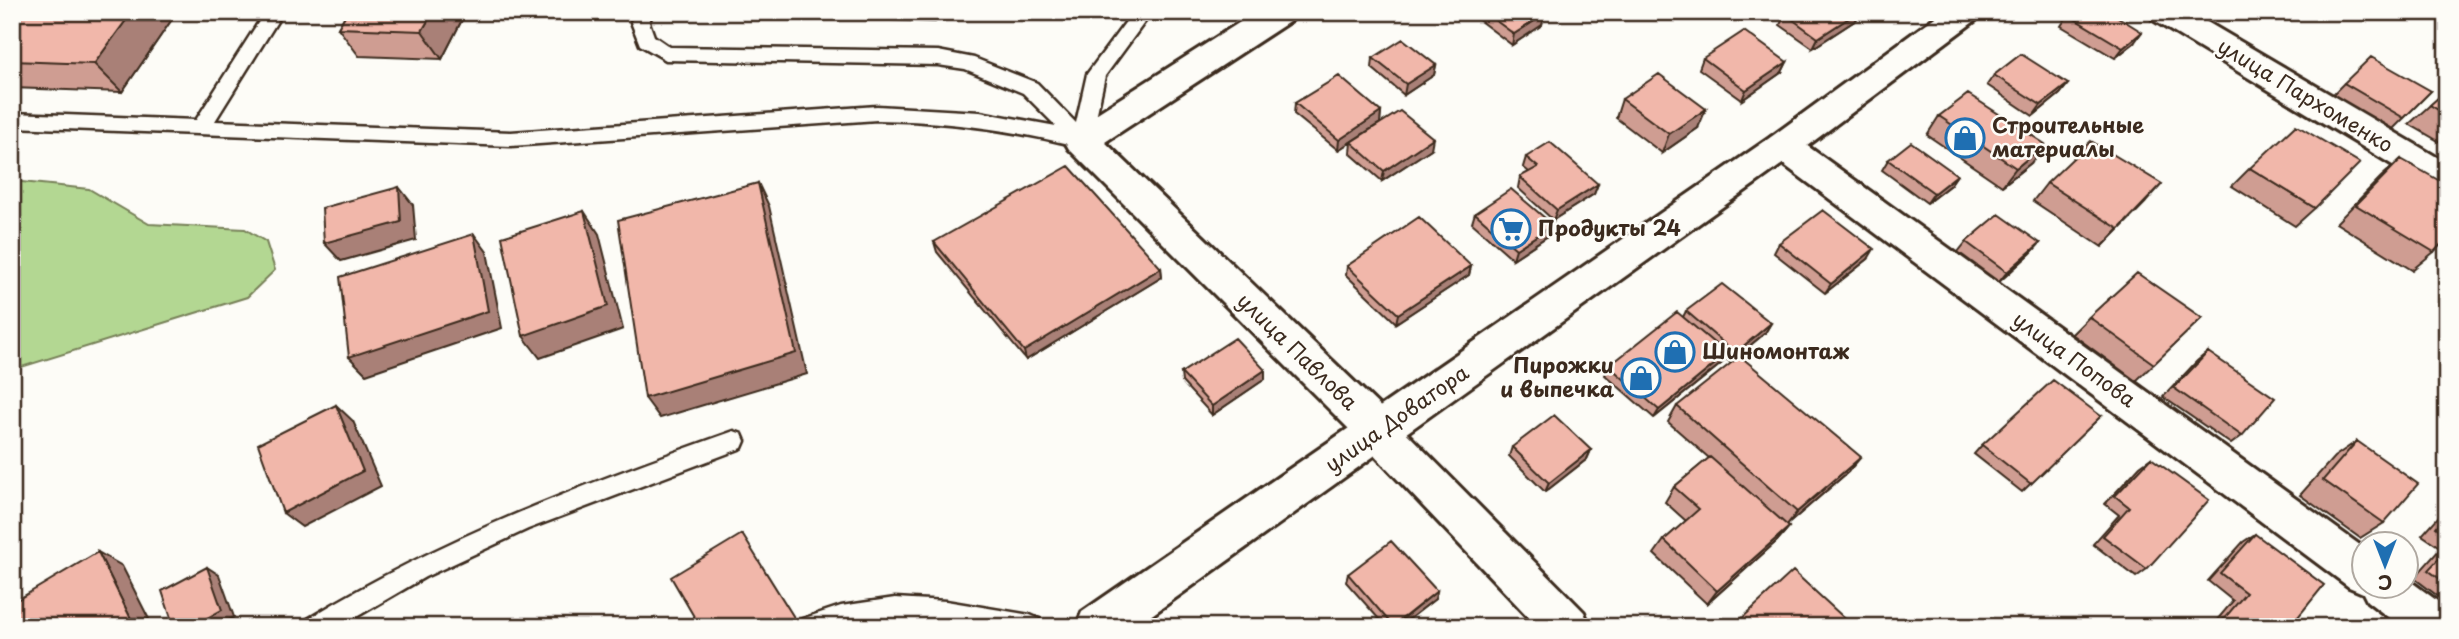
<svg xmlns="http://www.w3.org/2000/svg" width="2459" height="639" font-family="'Playpen Sans',sans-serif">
<rect width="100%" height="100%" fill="#fdfcf7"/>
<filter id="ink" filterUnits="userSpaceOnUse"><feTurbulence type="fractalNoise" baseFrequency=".0143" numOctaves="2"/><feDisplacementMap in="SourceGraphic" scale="14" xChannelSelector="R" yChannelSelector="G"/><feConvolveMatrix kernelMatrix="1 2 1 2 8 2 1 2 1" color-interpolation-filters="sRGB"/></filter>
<g filter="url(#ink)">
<path fill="#b3d792" stroke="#778058" stroke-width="2" d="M12,181L89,189L149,224L245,229L266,242L275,270L247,297L12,370Z"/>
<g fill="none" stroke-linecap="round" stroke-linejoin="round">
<g stroke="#3b2a1e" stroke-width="5">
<path id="service" d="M265,12H283L215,121L511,132L877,106L980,112L1056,126L1023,93L965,69L938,65L666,60L640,45L631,22L635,12H653L649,22L654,36L670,47L938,51L974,58L1037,83L1076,123L1087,74L1133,12H1152L1105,76L1091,140L1088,145L1081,147C1014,130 947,121 877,120L511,146L12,127V113L196,120Z
M734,431L742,434L745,441L742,448L528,529L425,577L339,627H305L308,619C443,537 587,483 734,431Z
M895,598L946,601L1030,615L1039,619L1042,627H964L895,621L854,627H799L802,619L841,606Z"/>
</g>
<g stroke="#3b2a1e" stroke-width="6">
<path id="minor" d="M1256,12H1297L1292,20L1105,142L1393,419L1584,612L1590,627H1538L1365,445L1069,149L1064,140L1069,131Z
M2148,12H2190L2447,163V194L2434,190L2153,20Z
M1783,133L1795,137L2364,548V586H2406V578L2447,608V627H2401L2367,601L2363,593L2349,587L1771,155L1765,146L1771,137Z"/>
</g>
<g stroke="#3b2a1e" stroke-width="6">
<path id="primary" d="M1942,12H1981L1976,20L1795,155L1135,627H1076L1082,612L1771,137Z"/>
</g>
<use href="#service" fill="#fdfcf7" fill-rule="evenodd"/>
<use href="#minor" fill="#fdfcf7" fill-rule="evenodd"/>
<use href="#primary" fill="#fdfcf7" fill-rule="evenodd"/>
</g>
<path fill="#cf9d92" stroke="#3b2a1e" stroke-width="2" d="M12,12H177L122,92L12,88Z
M347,12H466L442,59L359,56L338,28Z
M706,12H938L935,22Z
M1468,12H1542V25L1512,45Z
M1787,12H1860L1856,20L1813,48L1780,25L1785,14Z
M2068,15L2134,43L2115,58L2061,26Z
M1373,58L1436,65L1434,75L1404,95L1372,68Z
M1703,58L1787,62L1782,72L1742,100L1699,69Z
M1994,75L2068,84L2060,94L2033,116L1987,85Z
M2344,83L2431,91L2393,129L2333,94Z
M2447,90V146L2409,124Z
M1622,99L1698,128L1662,153L1616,118Z
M1295,103L1381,112L1380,123L1338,150L1294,114Z
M1939,116L2031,163L2002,186L1927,135Z
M1351,142L1431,149L1382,181L1350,153Z
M1526,157L1598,184L1594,194L1553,220L1518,188L1520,177L1529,172L1523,167Z
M2401,159L2434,252L2412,270L2336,223L2381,177Z
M1888,160L1957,175L1950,185L1927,203L1882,170Z
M2250,168L2315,208L2295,226L2232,186Z
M2047,183L2145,203L2102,247L2033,201Z
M1475,213L1553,225L1549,235L1513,259L1472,223Z
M934,242L1161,268L1162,277L1026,360L937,252Z
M1966,242L2040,243L2031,253L1999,282L1958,252Z
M1779,243L1868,259L1825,293L1774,253Z
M1347,266H1471L1469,275L1396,323L1346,275Z
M1686,311L1771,323L1765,333L1730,362L1725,358L1722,363L1654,418L1605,375L1609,366L1683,317Z
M2089,317L2202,318L2136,381L2072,334Z
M2208,352L2242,436L2231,444L2163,397L2197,361Z
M1265,370V379L1212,415L1182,382L1181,373Z
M1677,406L1848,472L1787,525L1789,527L1777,541L1707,604L1654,554L1664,540L1686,521L1665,502L1674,487L1709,458L1668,422Z
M2101,416L2022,492L1974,454L1982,445Z
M2357,441L2384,523L2360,538L2300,495L2334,457Z
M1512,447L1591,450L1587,459L1545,492L1509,456Z
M2151,458L2147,569L2136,577L2093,544L2119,515L2105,504L2140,466Z
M2447,507V603L2414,578L2441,548L2422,535Z
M2255,534L2290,627H2211L2233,601L2208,581L2243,542Z
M1348,574L1437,591L1435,599L1399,627H1386L1346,582Z
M2369,619L2380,627H2354L2355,626Z
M1739,621L1854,627H1734Z"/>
<path fill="#a98077" stroke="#3b2a1e" stroke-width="2" d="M132,12H177L122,92L94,64Z
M433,12H466L442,59L422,31Z
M933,12H938L935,22Z
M1858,12H1860L1856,20L1813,48L1818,38Z
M1545,14L1542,25L1512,45L1514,34Z
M2142,32L2134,43L2115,58L2123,48Z
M1787,62L1782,72L1742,100L1746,90Z
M1436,65L1434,75L1404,95L1406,84Z
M2068,84L2060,94L2033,116L2041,105Z
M1706,109L1698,128L1662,153L1669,134Z
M1381,112L1380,123L1338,150L1339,140Z
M1433,138L1431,149L1382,181L1384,171Z
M2045,144L2031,163L2002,186L2016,168Z
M1957,175L1950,185L1927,203L1934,193Z
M758,183L769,206L807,374L660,418L645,398Z
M1598,184L1594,194L1553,220L1557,210Z
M2162,184L2145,203L2102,247L2119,229Z
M399,187L413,205L416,240L341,261L324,243Z
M584,211L599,234L623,329L540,358L523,336Z
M1553,225L1549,235L1513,259L1516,249Z
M474,234L487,252L502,328L366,374L349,357Z
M2040,243L2031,253L1999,282L2007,272Z
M1874,249L1868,259L1825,293L1831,284Z
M1471,266L1469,275L1396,323L1398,314Z
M1161,268L1162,277L1026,360L1024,351Z
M1771,323L1765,333L1730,362L1735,353Z
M1727,354L1722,363L1654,418L1659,410Z
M1265,370V379L1212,415V406Z
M336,405L353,421L381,486L302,527L283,513Z
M1591,450L1587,459L1545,492L1549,483Z
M1861,457L1848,472L1786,526L1797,512Z
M1789,527L1777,541L1707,604L1717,591Z
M98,552L122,566L153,627H135Z
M207,567L219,575L234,617L217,627H191Z
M1437,591L1435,599L1399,627H1393Z"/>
<path fill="#f1b7aa" stroke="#3b2a1e" stroke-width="2" d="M12,12H132L94,64L12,61Z
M347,12H433L422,31L338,28Z
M1484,12H1542L1545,14L1514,34Z
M1787,12H1858L1818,38L1785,14Z
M2071,12H2110L2142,32L2123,48L2068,15Z
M1744,31L1787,62L1746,90L1703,58Z
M1403,39L1436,65L1406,84L1373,58Z
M2021,54L2068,84L2041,105L1994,75Z
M2371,57L2431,91L2404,118L2344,83Z
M1659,74L1706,109L1669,134L1622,99Z
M1339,76L1381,112L1339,140L1295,103Z
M2447,90V115L2430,105Z
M1968,94L2045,144L2016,168L1939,116Z
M1400,111L1433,138L1384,171L1351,142Z
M2296,125L2360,163L2315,208L2250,168Z
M2091,141L2162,184L2119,229L2047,183Z
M1550,142L1598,184L1557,210L1520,177L1538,167L1526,157Z
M1911,142L1957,175L1934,193L1888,160Z
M2401,159L2447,185V238L2434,252L2356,205Z
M1069,166L1161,268L1024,351L934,242Z
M758,183L796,353L645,398L618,220Z
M399,187L401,222L324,243L322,208Z
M1511,189L1553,225L1516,249L1475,213Z
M1823,210L1874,249L1831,284L1779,243Z
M584,211L608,306L523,336L502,237Z
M1999,214L2040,243L2007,272L1966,242Z
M1419,217L1471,266L1398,314L1347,266Z
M474,234L488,311L349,357L340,277Z
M2137,273L2202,318L2154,364L2089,317Z
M1722,284L1771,323L1735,353L1686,311Z
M1677,312L1727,354L1659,410L1609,366Z
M1235,338L1265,370L1212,406L1181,373Z
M2208,352L2275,398L2242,436L2174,388Z
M1740,356L1861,457L1797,512L1677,406Z
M2053,380L2101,416L2031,484L1982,445Z
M336,405L363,471L283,513L258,444Z
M1554,415L1591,450L1549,483L1512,447Z
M2357,441L2418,484L2384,523L2323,480Z
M1710,457L1789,527L1717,591L1664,540L1699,509L1674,487Z
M2151,458L2209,500L2147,569L2103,536L2129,507L2115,496Z
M2447,514V535L2436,527Z
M742,534L800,627H700L671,577Z
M2255,534L2324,585L2290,627H2217L2246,593L2220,573Z
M1391,541L1437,591L1393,626L1348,574Z
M2447,550V584L2428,570Z
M98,552L135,627H21L12,606V603Z
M207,567L222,610L191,627H174L162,591Z
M1793,571L1854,627H1745L1739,621Z
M2369,619L2380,627H2362Z"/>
</g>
<defs>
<g id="shop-ring" transform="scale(2.0125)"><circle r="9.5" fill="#fdfcf7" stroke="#1f6fb2" stroke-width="1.5"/><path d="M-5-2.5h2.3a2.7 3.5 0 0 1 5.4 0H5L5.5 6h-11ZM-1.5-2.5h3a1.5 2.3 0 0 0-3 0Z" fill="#1f6fb2"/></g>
<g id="supermarket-ring" transform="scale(2.0125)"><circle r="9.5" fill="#fdfcf7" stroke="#1f6fb2" stroke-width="1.5"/><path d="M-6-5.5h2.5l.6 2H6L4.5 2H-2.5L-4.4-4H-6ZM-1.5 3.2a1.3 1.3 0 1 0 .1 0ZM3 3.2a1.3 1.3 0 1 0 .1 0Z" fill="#1f6fb2"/></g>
</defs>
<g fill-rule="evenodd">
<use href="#shop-ring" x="1965" y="138"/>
<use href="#supermarket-ring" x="1511" y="229"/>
<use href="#shop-ring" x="1675" y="352"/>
<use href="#shop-ring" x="1641" y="378"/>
</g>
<g text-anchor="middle" stroke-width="5" stroke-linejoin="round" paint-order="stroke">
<g font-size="21" fill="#3b2a1e" stroke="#fdfcf7">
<text transform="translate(2305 96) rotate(31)" y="7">улица Пархоменко</text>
<text transform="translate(1297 352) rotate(44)" y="7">улица Павлова</text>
<text transform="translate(2074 360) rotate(36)" y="7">улица Попова</text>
<text transform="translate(1397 419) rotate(-35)" y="7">улица Доватора</text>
</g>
<g font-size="21" font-weight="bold" fill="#3b2a1e" stroke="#fdfcf7" text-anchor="start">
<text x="1992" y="133">Строительные<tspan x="1992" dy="24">материалы</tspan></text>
<text x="1538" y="236">Продукты 24</text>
<text x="1702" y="359">Шиномонтаж</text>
<text x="1614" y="373" text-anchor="end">Пирожки<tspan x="1614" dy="24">и выпечка</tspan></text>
</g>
</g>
<rect width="2459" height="639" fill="none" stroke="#fdfcf7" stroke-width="42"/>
<rect x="21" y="21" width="2417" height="597" fill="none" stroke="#3b2a1e" stroke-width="2.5" filter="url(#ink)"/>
<g transform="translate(2385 565) rotate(180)"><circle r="33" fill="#fdfcf7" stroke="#afa8a0" stroke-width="2"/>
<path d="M0-5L12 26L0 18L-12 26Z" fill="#1f6fb2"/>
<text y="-10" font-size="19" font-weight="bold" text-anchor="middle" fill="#3b2a1e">С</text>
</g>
</svg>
